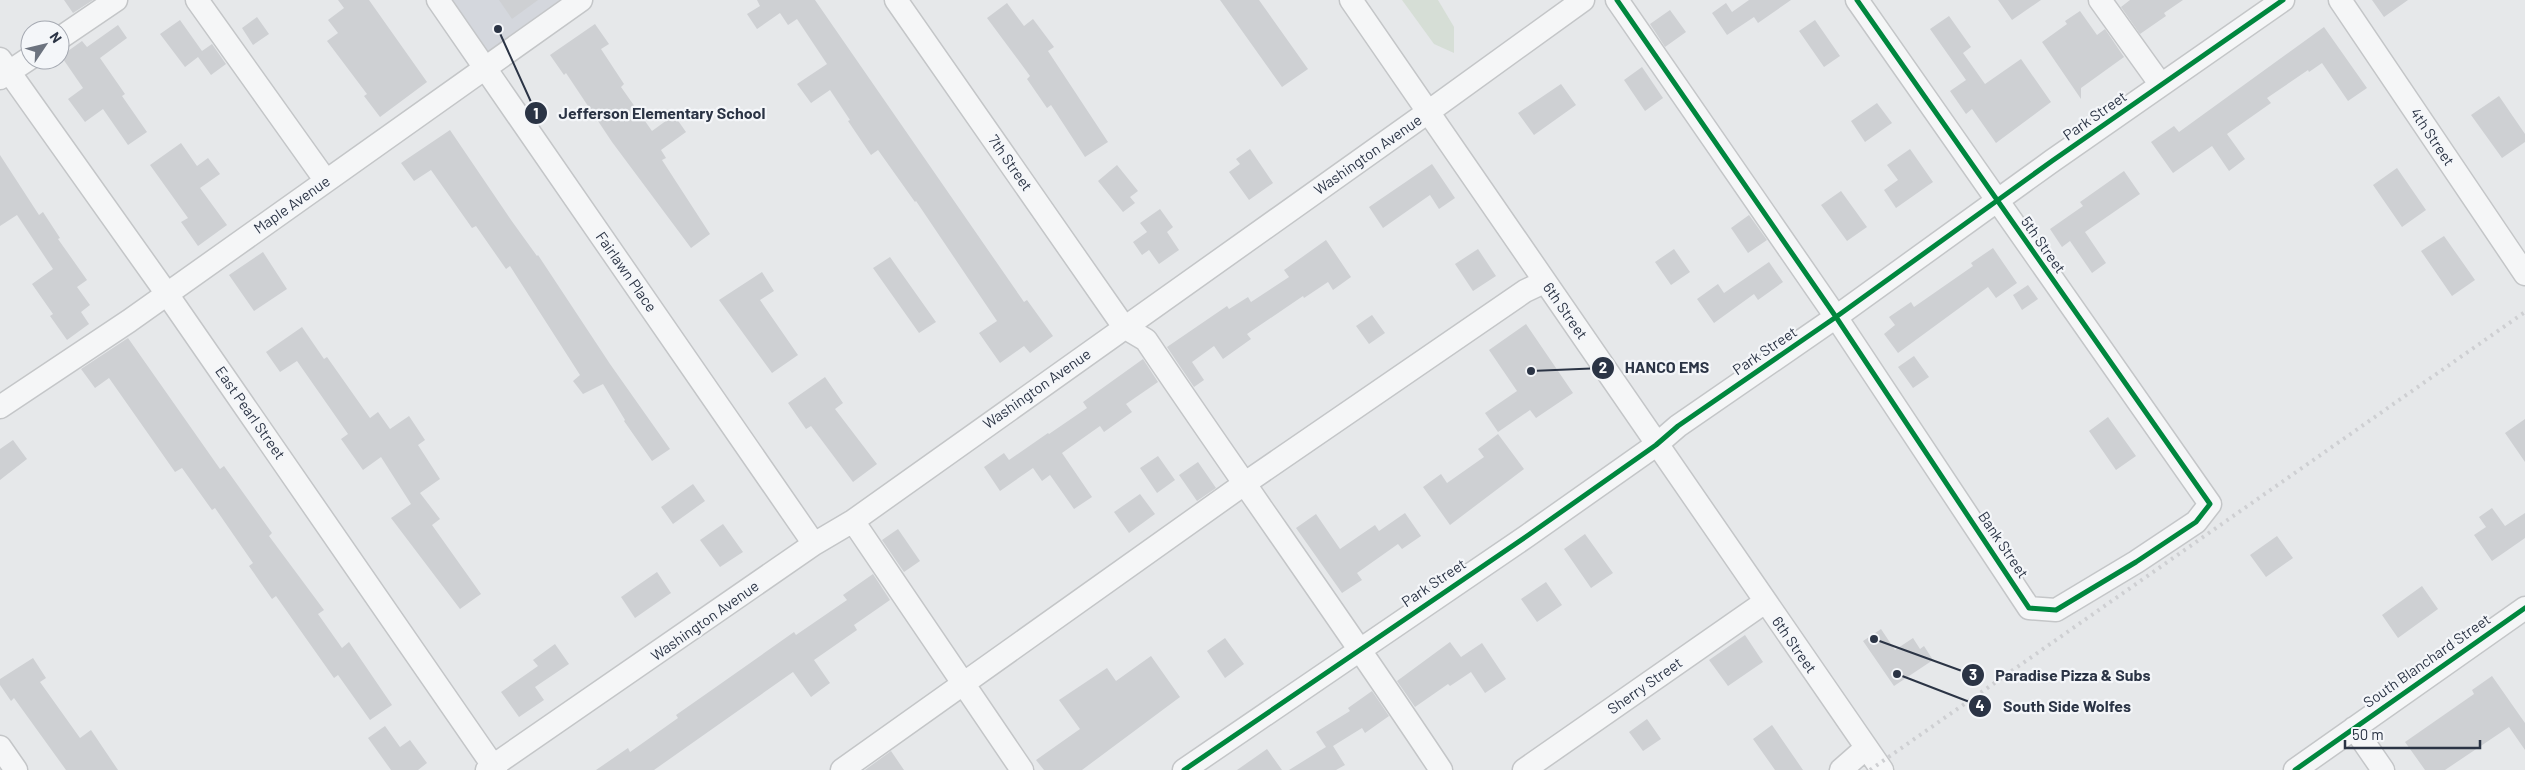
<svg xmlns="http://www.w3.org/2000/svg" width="2525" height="770" font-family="Barlow,sans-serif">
<rect width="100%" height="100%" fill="#e6e8ea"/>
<path fill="#d4d7dd" d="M438,0H581L484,67Z"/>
<path fill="#d6ded6" d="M1402,0H1438L1454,27V53L1434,44Z"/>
<path fill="#ced0d3" d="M64,0H93L73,13Z
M338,0H369L427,82L380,117L364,96L367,94L327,41L338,33L328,20L344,8Z
M499,0H538L512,19Z
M757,0H815L1024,302L1027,300L1053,336L1030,353L1024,346L1000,363L979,333L997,321L916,201L915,202L878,150L871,155L848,121L850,120L830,90L811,103L797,84L827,64L797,19L788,25L780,13L757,29L747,14L760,6Z
M1220,0H1259L1308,69L1282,87Z
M1749,0H1791L1758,23L1754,17L1727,35L1712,13L1726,3L1732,12Z
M1998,0H2041L2012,20Z
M2130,0H2183L2164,13L2166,16L2140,34L2121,7Z
M2372,0H2408L2384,17Z
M1007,3L1024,26L1033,19L1054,47L1048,51L1108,142L1085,157L1051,105L1047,108L1027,79L1030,76L987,18Z
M1670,10L1686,32L1665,47L1650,24Z
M2080,11L2097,35L2105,29L2124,57L2081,88V99L2042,42L2067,24L2065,21Z
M1949,16L1971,47L1963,53L1985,84L2021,59L2051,102L1996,143L1972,109L1966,114L1950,91L1966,80L1930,29Z
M257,17L269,34L253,45L242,28Z
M180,20L202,51L212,44L226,64L211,75L198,57L185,67L160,34Z
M1815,20L1840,56L1824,67L1799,31Z
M595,24L609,44L601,49L624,84L621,87L652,131L674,115L686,132L661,150L666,158L662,160L710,234L691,248L612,142L566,73L564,75L550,55Z
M118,25L127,38L100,58L125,94L122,96L147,132L128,145L103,109L85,122L68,99L83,88L61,56L82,41L87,47Z
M2324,27L2367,88L2348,101L2322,63L2309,72L2308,70L2267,98L2271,103L2227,134L2245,159L2229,171L2212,146L2173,173L2151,142L2174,126L2179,132Z
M1642,67L1663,98L1645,111L1624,80Z
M1561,84L1576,105L1534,135L1518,113Z
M2499,96L2525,134V142L2502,158L2471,115Z
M1877,103L1892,123L1865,142L1851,121Z
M450,130L511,220L537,256L538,255L610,364L670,449L652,461L624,421L625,420L603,384L583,394L573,381L580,375L510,266L506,269L476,226L472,228L431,170L414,181L401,163Z
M181,143L197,166L208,158L220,174L200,188L227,225L198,246L181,222L188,218L150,165Z
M1250,149L1273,183L1249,200L1229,172L1240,164L1236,159Z
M1910,149L1933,182L1896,208L1884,190L1898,180L1887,165Z
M0,155L39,215L43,212L60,238L58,239L87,280L77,287L90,305L81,312L89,324L67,340L50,316L53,314L32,284L53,269L17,215L0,226Z
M1432,164L1455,198L1439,209L1430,195L1383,228L1369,207Z
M1117,165L1138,191L1130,197L1135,203L1123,212L1098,181Z
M2397,168L2426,210L2402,227L2373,185Z
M2124,171L2140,194L2085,232L2106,263L2092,273L2070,241L2062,247L2050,229L2083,206L2080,202Z
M1841,191L1867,227L1847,241L1821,205Z
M1160,209L1173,227L1167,232L1179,250L1159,264L1149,250L1142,255L1133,242L1147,232L1140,223Z
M1749,215L1767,240L1748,253L1731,228Z
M2444,236L2475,280L2452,296L2421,251Z
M1326,240L1351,277L1333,290L1328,282L1304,298L1303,296L1247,334L1251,339L1223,359L1214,346L1192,362L1204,380L1194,387L1167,347L1227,306L1229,309L1248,297L1251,302L1289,277L1284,270Z
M1993,248L2017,283L1996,298L1988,287L1898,353L1884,334L1895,325L1889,317L1911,302L1914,307L1973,266L1971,263Z
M1478,249L1496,276L1473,291L1455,264Z
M1674,249L1690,272L1671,285L1655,262Z
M263,252L287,289L254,311L229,275Z
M890,257L936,322L919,333L873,268Z
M1769,262L1783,282L1758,300L1754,294L1714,323L1697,299L1718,284L1724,293Z
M762,272L774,291L760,300L798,355L772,373L719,300Z
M2028,285L2038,299L2022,310L2013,295Z
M1372,315L1385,333L1369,344L1356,326Z
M1526,324L1573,393L1536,418L1530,410L1498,432L1485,413L1517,391L1489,350Z
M302,327L324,359L327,357L370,418L378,412L390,429L409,416L425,440L418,445L440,479L420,493L440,519L432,525L481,594L460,609L391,518L411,504L381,457L363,470L341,439L348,434L297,361L280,372L266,352Z
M128,338L220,469L224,466L272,533L269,536L324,610L318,614L342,648L349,642L392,705L370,720L338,675L334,678L276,596L272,599L249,566L253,563L215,508L212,510L182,468L175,472L109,378L95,388L81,369Z
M1914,356L1929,377L1913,388L1898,367Z
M1143,359L1158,382L1126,404L1132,412L1104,432L1100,426L1062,453L1092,497L1074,509L1050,475L1042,481L1033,468L1000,491L984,467L1004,453L1009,460L1048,433L1049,434L1087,408L1083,402Z
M825,377L843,403L835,409L877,464L853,482L811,426L806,429L788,403Z
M2108,417L2136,456L2116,470L2089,431Z
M2525,419V462L2505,433Z
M1498,434L1524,469L1450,525L1423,487L1441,474L1447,483L1484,457L1478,449Z
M13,440L27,459L0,480V449Z
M1158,456L1175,480L1157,493L1140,468Z
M1198,462L1216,488L1197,501L1179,475Z
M693,484L705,501L673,524L661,507Z
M1140,494L1155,514L1129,533L1114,512Z
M2492,508L2505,526L2525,513V538L2492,561L2474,535L2486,527L2479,517Z
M1405,513L1421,536L1402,549L1398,544L1357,573L1362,580L1342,593L1296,528L1316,514L1340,549L1375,525L1379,531Z
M723,524L743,552L720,567L700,540Z
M898,529L920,561L904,572L882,540Z
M1585,534L1613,573L1591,588L1564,549Z
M2277,536L2293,558L2266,577L2250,555Z
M657,572L671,593L635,618L621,597Z
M873,574L890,600L854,625L857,630L814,660L830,683L811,697L793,672L654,770H596L628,748L630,752L678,718L676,715L716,687L794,632L796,635L847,600L843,595Z
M1546,582L1562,605L1537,622L1521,599Z
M2422,586L2438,609L2398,638L2382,615Z
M1881,629L1895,650L1913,638L1920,649L1924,646L1933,660L1894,686L1863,641Z
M1745,635L1763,662L1728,686L1709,660Z
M1225,638L1244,664L1225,678L1207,651Z
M1450,642L1461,657L1482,643L1506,679L1485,693L1471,672L1450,686L1448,684L1415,707L1397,681Z
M555,644L569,664L535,687L544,700L519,717L501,692L538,666L533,660Z
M1151,656L1180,697L1082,770H1044L1036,760L1080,729L1059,700L1107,668L1116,681Z
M33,658L46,678L40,682L80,738L91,730L118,770H66L14,698L11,701L0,685V679Z
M2492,676L2525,723V750L2509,727L2445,770H2425L2405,742L2474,694L2472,690Z
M1372,691L1389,716L1365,733L1362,728L1333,746L1345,765L1336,770H1289L1326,747L1316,732L1350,711L1348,708Z
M1647,719L1661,739L1643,751L1629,732Z
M1772,725L1803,770H1775L1753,739Z
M385,726L400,747L410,740L427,763L418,770H391L368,738Z
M1267,749L1282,770H1237Z
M891,751L904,770H865Z"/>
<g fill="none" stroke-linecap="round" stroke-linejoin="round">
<g stroke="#c4c6c8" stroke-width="25">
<path id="minor" d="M197,0L326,181
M438,0L814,544
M896,0L1124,327L1146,340C1243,484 1345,625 1441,770
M1351,0L1882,770
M1617,0L1836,317L2029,608L2056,610L2136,562L2196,522L2210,504L1857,0
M2100,0L2161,85
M2340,0L2525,274
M60,38L116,0
M0,59L167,294L496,770
M0,78L30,58
M0,407L129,321L581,0
M853,521L1022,770
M2354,728L2383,770
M0,747L16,770
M487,770L814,544L853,521L1428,112L1583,0
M842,770L1244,484L1525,291L1544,282
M1184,770L1527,536L1656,445L1678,426L1836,317L2052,161L2283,0
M1524,770L1765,602
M1841,770L1866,748
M2295,770L2525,608"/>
</g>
<use href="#minor" stroke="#f5f6f7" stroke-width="22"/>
<path stroke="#cecfd2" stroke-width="4" stroke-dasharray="2.5 5" stroke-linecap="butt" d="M1870,770L2525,312"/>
<g stroke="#f4f6f9" stroke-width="8">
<path id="cycleway" d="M1617,0L1836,317L2029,608L2056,610L2136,562L2196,522L2210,504L1857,0
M1184,770L1527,536L1656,445L1678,426L1836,317L2052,161L2283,0
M2295,770L2525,608"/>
</g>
<use href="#cycleway" stroke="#00873e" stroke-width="5"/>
</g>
<g text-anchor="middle" stroke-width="4.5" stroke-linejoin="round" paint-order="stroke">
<g font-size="15" fill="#2b3445" stroke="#f4f6f9">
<text transform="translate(2095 116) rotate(-35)" y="5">Park Street</text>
<text transform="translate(2432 137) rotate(56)" y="5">4th Street</text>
<text transform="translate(1368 155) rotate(-35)" y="5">Washington Avenue</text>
<text transform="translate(1010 163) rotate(55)" y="5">7th Street</text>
<text transform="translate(292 205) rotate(-35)" y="5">Maple Avenue</text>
<text transform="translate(2043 245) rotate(55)" y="5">5th Street</text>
<text transform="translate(626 272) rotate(55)" y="5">Fairlawn Place</text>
<text transform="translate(1565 311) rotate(55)" y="5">6th Street</text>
<text transform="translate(1765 351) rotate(-34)" y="5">Park Street</text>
<text transform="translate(1037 389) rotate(-35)" y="5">Washington Avenue</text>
<text transform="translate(250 413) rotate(55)" y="5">East Pearl Street</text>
<text transform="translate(2003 545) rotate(56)" y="5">Bank Street</text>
<text transform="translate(1434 583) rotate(-34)" y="5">Park Street</text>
<text transform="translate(705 621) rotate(-35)" y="5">Washington Avenue</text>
<text transform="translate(1794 645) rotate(55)" y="5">6th Street</text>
<text transform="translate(2427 661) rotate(-35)" y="5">South Blanchard Street</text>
<text transform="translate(1645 686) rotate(-35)" y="5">Sherry Street</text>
</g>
</g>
<path fill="none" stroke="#2b3445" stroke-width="2" d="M498 29L536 113M1531 371L1603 368M1874 639L1973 675M1897 674L1980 706"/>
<g fill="#2b3445" stroke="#f4f6f9" stroke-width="2">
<circle cx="498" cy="29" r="5"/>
<circle cx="1531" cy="371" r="5"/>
<circle cx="1874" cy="639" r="5"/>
<circle cx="1897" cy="674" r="5"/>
<circle cx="536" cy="113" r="12"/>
<circle cx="1603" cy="368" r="12"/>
<circle cx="1973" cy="675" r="12"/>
<circle cx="1980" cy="706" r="12"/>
</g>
<g font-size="15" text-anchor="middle" font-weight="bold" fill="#fff">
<text x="536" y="119">1</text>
<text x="1603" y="373">2</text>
<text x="1973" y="680">3</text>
<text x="1980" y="711">4</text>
</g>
<g font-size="16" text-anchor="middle" font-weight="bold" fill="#2b3445" stroke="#f4f6f9" stroke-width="4.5" stroke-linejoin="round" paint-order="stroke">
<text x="662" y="119">Jefferson Elementary School</text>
<text x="1667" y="373">HANCO EMS</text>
<text x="2073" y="681">Paradise Pizza &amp; Subs</text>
<text x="2067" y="712">South Side Wolfes</text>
</g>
<g transform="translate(45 45) rotate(55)"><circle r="24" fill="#f4f6f9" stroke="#a4a8b1"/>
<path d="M0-4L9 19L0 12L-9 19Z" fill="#6c737f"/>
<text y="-8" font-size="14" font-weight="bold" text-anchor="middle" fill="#2b3445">N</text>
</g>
<path d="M2345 740v8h135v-8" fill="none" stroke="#2b3445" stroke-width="2.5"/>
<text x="2352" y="740" font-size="15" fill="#2b3445" stroke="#f4f6f9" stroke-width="4" paint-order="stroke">50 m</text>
</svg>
